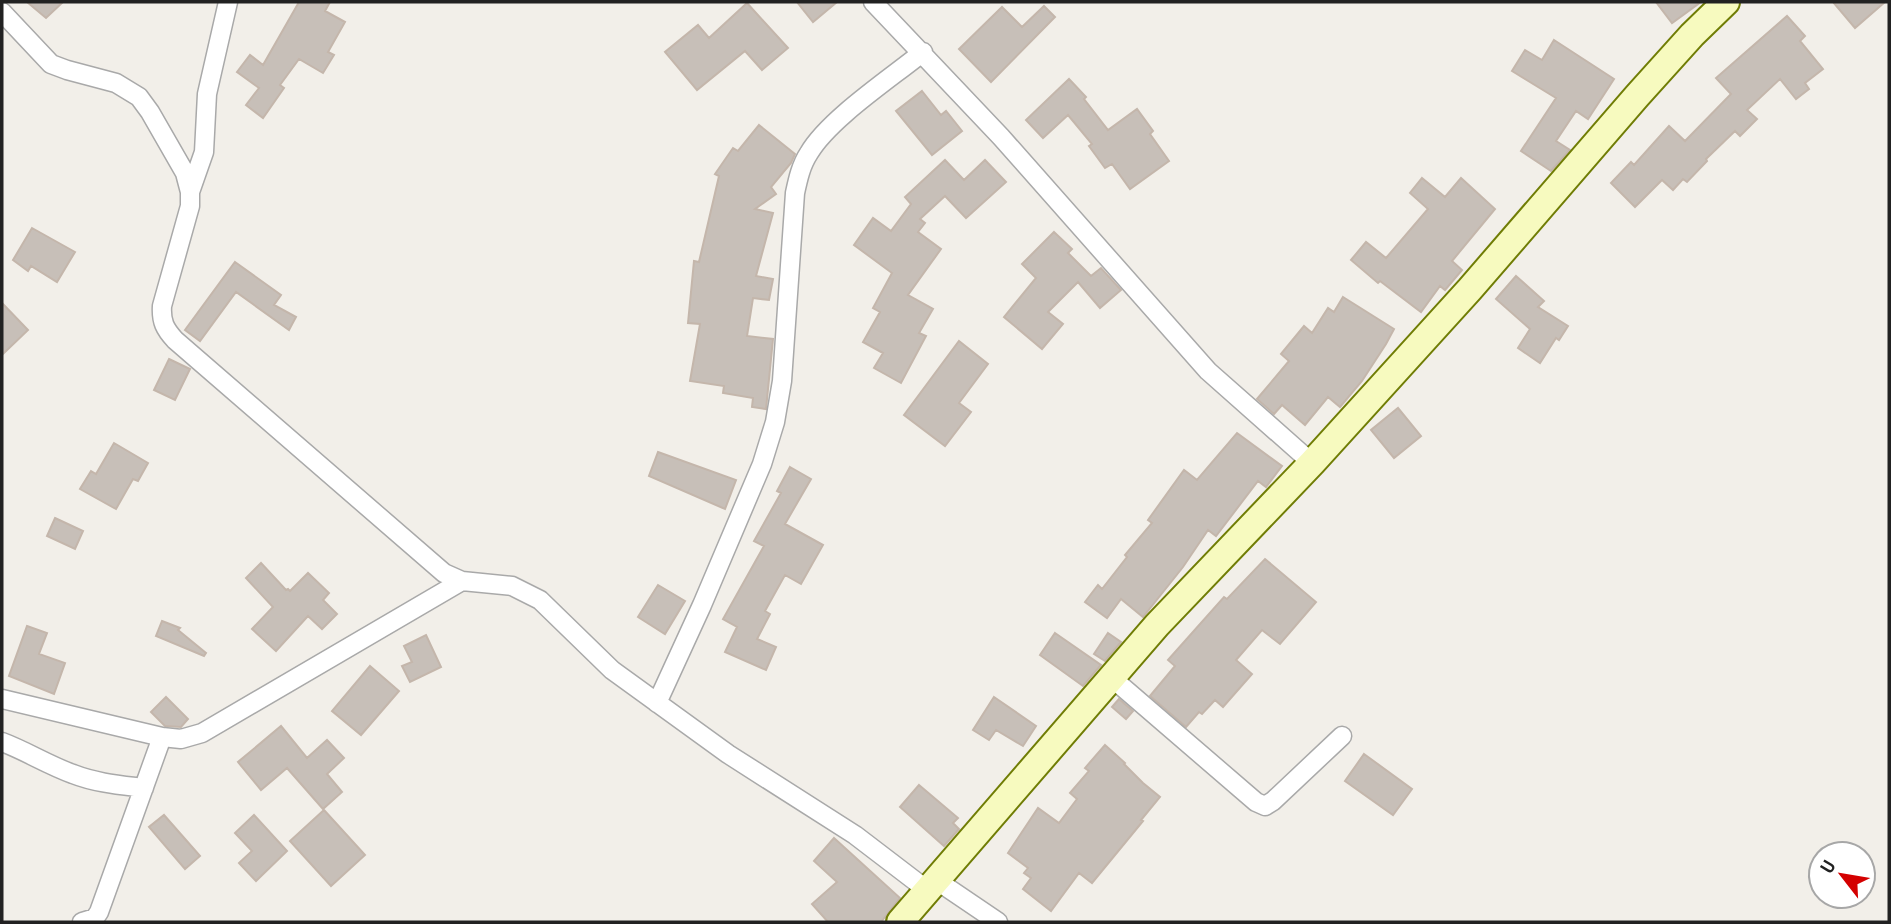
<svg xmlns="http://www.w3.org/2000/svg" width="1891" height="924" font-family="'Archivo Narrow',sans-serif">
<rect width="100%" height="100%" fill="#f2efe9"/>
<path fill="#c7bfb8" stroke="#c4b6ab" stroke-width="2" d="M27,2H63L46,18Z
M299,2H330L325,11L345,22L328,52L334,55L323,73L299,59L280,85L284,88L263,118L246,105L259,88L237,72L250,55L263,65Z
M797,2H837L813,22Z
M1656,2H1701L1672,23Z
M1833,2H1885L1855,28Z
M747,3L788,48L762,70L745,51L697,90L665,52L698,25L709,38Z
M1044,6L1055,17L991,82L959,49L1002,7L1022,27Z
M1787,16L1805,36L1800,41L1823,69L1805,83L1809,89L1796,99L1780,79L1747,110L1757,119L1740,136L1735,131L1706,159L1707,161L1687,182L1683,179L1673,190L1662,180L1635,207L1611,183L1631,162L1634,165L1669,126L1685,141L1731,94L1716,78Z
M1554,40L1614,79L1588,119L1576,111L1556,141L1570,150L1551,171L1521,151L1556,98L1512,71L1525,50L1542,60Z
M1069,79L1086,97L1084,99L1108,130L1137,109L1153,131L1150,134L1169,161L1130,189L1112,164L1105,168L1089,146L1092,144L1068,115L1043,138L1026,120Z
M922,91L941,115L946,111L962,131L932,155L896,111Z
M759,125L795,154L791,163L771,187L776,194L755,209L773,213L756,276L773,279L769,300L753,298L747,336L773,339L766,409L752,407L753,398L723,393L724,386L690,381L700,324L688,323L694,261L699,262L719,176L715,174L733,148L738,151Z
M945,160L964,180L985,160L1006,182L966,218L945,196L920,219L925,223L918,232L941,249L908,295L933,309L919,333L926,336L901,383L874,368L883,353L863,342L880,312L873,308L892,273L854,245L873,218L891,231L911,204L905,197Z
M1422,178L1445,197L1461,178L1495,209L1452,261L1462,270L1445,290L1440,286L1421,312L1380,281L1378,283L1351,260L1366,242L1386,258L1428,209L1410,193Z
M32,228L75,252L57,282L31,266L28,271L13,260Z
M1054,232L1072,249L1068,253L1091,276L1101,268L1121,290L1100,308L1078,282L1048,312L1063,324L1042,349L1004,317L1036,278L1022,264Z
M235,262L281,295L274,305L296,317L289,330L236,292L200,341L185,330Z
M1516,276L1544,301L1538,307L1568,326L1559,340L1556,338L1540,363L1518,348L1530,329L1496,299Z
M1343,297L1394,329L1386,344L1362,381L1340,407L1328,397L1305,425L1282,405L1274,414L1257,399L1289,361L1281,354L1304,326L1312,333L1328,308L1334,312Z
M2,303L28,330L2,355Z
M959,341L988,364L959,403L971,412L945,446L904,415Z
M169,359L190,369L175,400L154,390Z
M1398,408L1421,436L1394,458L1371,430Z
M1237,433L1282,466L1266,487L1258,481L1216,536L1208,530L1183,567L1143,617L1121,599L1107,618L1085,602L1098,585L1102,589L1127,557L1125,555L1152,523L1148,520L1184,470L1197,480Z
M114,443L148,463L138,481L133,479L116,509L80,489L91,471L96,474Z
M658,452L736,480L725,509L649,476Z
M790,467L811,479L785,524L823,545L801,584L785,575L765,611L770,614L757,639L776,647L766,670L725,652L737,627L723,619L764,546L754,541L781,493L777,491Z
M55,518L83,531L75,549L47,536Z
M1265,559L1316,602L1280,644L1262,630L1236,660L1252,674L1223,707L1215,700L1202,714L1199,712L1186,727L1150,696L1175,666L1168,660L1224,597L1227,599Z
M261,563L286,590L288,589L290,591L308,573L329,593L323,600L337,614L322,629L308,616L276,651L252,629L273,607L246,578Z
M658,585L685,601L665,634L638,617Z
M162,621L180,628L178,630L206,653L204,656L156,636Z
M27,626L47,633L39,654L65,663L54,694L9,676Z
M1055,633L1101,665L1083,686L1040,655Z
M1108,633L1121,642L1105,661L1094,654Z
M426,635L441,667L410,682L402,666L412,662L404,646Z
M370,666L399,691L361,735L332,711Z
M166,697L188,719L181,727L165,726L151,712Z
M994,697L1036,726L1023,746L996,730L989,740L973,730Z
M1119,699L1133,711L1126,719L1112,707Z
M281,726L307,758L327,740L344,758L327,774L342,792L323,809L287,768L261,790L238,762Z
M1105,745L1125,763L1124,764L1143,783L1160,797L1141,820L1143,821L1092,883L1079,873L1051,911L1023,889L1031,878L1024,873L1028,868L1008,853L1038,808L1059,823L1077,799L1070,793L1089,771L1085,768Z
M1364,754L1412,789L1393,815L1345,781Z
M919,785L958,818L953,823L959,829L944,846L900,807Z
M324,810L365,855L331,886L290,841Z
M164,815L200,856L185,869L149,827Z
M254,815L287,851L256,881L239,863L252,851L235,833Z
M834,838L900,898L881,922H828L812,904L837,882L814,861Z"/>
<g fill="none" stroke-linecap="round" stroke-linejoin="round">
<g stroke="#a9a9a9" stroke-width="21">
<path id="street" d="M873,2L1001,137L1208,371L1312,463
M2,12L51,64L67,70L116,83L139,97L150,112L185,173L190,192V206L162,306C161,322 165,329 175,340L444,573L462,581L512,586L540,600L612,670L728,754L855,835L927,890
M190,192L204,152L207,94L228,2
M1112,678L1256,802L1265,806L1273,801L1342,736
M2,699L162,737L181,739L202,733L462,581
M657,703L702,605L762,464L775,422L782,381L795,193C798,179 801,165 809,153C829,119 891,78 923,52
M2,742C26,751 48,765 73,774C96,783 120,785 144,788
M936,880L998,922
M82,922L95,918L99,912L162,737"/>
</g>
<g stroke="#707d05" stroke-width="30">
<path id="secondary" d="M900,922L1157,625L1312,463L1470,289L1637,96L1692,35L1726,2"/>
</g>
<use href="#street" stroke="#fff" stroke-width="18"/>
<use href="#secondary" stroke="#f7fabf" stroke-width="26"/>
</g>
<rect width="1891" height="924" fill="none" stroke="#222222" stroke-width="7"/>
<g transform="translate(1842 875) rotate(301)"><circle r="33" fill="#ffffff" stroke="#a7a7a7" stroke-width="2"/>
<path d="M0-5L12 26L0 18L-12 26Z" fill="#d40000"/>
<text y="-10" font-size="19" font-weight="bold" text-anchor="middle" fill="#222222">U</text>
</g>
</svg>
